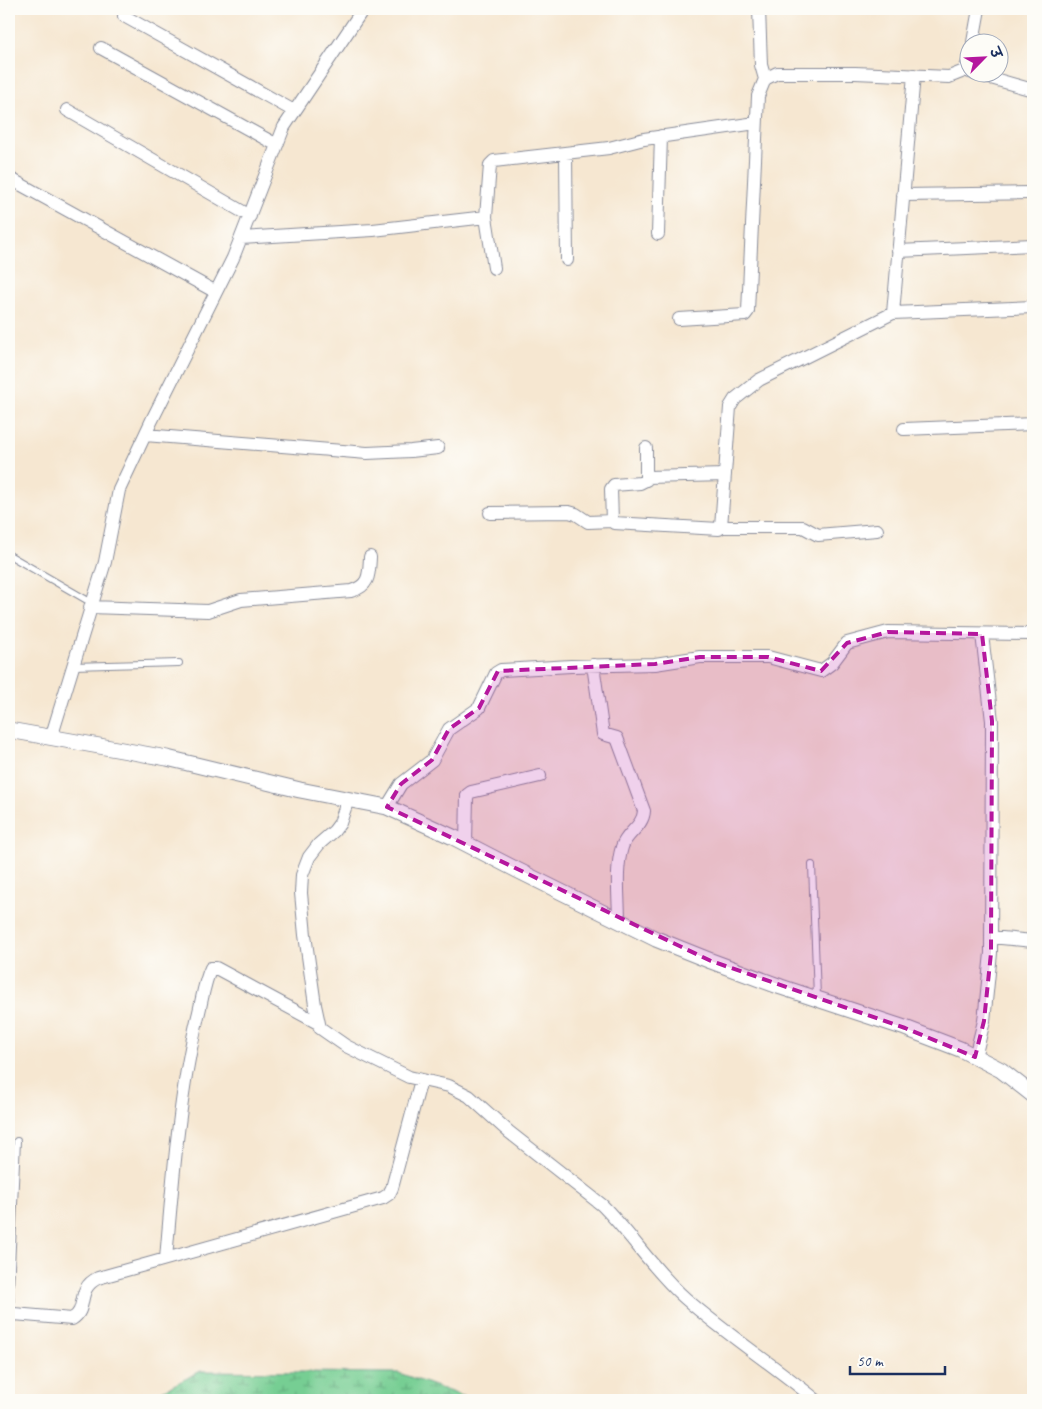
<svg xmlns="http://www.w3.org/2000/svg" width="1042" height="1409" font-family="Caveat,'Playpen Sans Deva',sans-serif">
<defs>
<pattern id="wetland-marsh" width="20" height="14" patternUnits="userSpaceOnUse" patternTransform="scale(1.25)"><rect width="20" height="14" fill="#76ce93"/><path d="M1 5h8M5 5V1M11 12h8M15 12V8" fill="none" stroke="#60a87b"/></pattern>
</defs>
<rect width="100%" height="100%" fill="#fdfcf7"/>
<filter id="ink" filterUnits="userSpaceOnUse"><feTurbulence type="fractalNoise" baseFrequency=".02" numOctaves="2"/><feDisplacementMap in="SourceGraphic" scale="10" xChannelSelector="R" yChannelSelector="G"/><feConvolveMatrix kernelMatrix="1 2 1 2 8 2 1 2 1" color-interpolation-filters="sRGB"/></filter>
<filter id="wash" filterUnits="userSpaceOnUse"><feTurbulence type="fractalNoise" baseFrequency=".0096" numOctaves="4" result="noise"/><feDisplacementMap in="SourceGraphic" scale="20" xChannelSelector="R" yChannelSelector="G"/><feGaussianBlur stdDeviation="1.12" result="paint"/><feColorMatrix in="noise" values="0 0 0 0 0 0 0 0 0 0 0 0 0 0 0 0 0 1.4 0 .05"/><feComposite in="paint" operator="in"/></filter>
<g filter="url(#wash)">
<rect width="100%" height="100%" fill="#f6e7d1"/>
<path fill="url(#wetland-marsh)" stroke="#487e78" d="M201,1371L399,1373L473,1400H144Z"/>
</g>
<g filter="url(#ink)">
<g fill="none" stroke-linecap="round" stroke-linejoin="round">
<g stroke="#888b98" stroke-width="8">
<path id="service" d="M9,555L92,603
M73,666L179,663
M812,865L817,997
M11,1315L10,1288L17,1141"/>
</g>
<g stroke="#888b98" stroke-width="14">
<path id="minor" d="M759,9L761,65L765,79
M124,16L294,111
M973,42L979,9
M101,48L277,145
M970,72L1033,90
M67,110L250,216
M566,154L567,260
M9,178L216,292
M903,195L1033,193
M486,217L494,268
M658,234L661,136
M241,238L373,230L486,217L490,165L494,161L609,148L644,139L756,123
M898,251L1033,245
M893,313L914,75
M679,319L745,315L748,311L758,96L765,79L777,73H855L949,77L964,71L970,59
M904,429L1033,424
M145,435L367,453L411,451L438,448
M646,448V480L640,483L614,485L611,489L612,521L614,523L719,529L721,527L730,407L735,399L759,380L893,313L1033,307
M647,477L725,475
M490,513L569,512L576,514L588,522L612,521
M721,527H803L818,535L877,530
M90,607L208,611L241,600L351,591C370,586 369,574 370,557
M593,665L603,734L617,738L644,811C643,827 626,833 622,847C615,870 619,898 619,921
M51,738L105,562L119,490L152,420L233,258L284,127L363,9
M348,799L340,823L334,831L319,844L309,857L302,875L301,893L305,935L315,1005L320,1028L346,1046L409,1077L449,1086L469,1096L509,1132L602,1205C632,1235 654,1271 686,1299C727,1335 774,1365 816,1400
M387,807L401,784L432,760L449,729L479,708L496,673L501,670L571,666L655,664L700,657H768L821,671L832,663L847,643L888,632L1033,634
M466,844L467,795L471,792L540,776
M991,937L1033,941
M975,1057L984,1021L991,953L992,721L982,634
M166,1259C173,1177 179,1095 198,1016C202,1001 204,982 211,968H216L318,1023
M9,1318L14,1314L72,1319C89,1309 75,1289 98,1278L383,1198L389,1194L392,1188L421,1080"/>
</g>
<g stroke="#888b98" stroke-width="17">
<path id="tertiary" d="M9,730L167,758L300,790L387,807L453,837L517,870L656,939L711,961L781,987L905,1028L960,1049L1001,1070L1033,1095"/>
</g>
<use href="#service" stroke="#fff" stroke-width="6"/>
<use href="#minor" stroke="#fff" stroke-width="12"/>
<use href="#tertiary" stroke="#fff" stroke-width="15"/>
</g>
</g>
<path fill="#b5179e" fill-opacity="0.2" stroke="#b5179e" stroke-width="4" stroke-dasharray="10 6" stroke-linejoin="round" d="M888,632L982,634L992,721L991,953L984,1021L975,1057L905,1028L711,961L387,807L401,784L432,760L449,729L479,708L498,671L655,664L700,657H768L821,671L847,643Z"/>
<rect width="1042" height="1409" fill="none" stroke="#fdfcf7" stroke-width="30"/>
<g transform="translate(984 58) rotate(66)"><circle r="24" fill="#fdfcf7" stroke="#a3aaba"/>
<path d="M0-4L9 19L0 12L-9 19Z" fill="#b5179e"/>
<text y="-8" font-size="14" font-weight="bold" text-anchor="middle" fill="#1b2f5e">उ</text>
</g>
<path d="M850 1366v8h95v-8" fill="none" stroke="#1b2f5e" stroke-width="2.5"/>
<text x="857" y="1366" font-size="15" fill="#1b2f5e" stroke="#fdfcf7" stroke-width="4" paint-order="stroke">50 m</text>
</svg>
